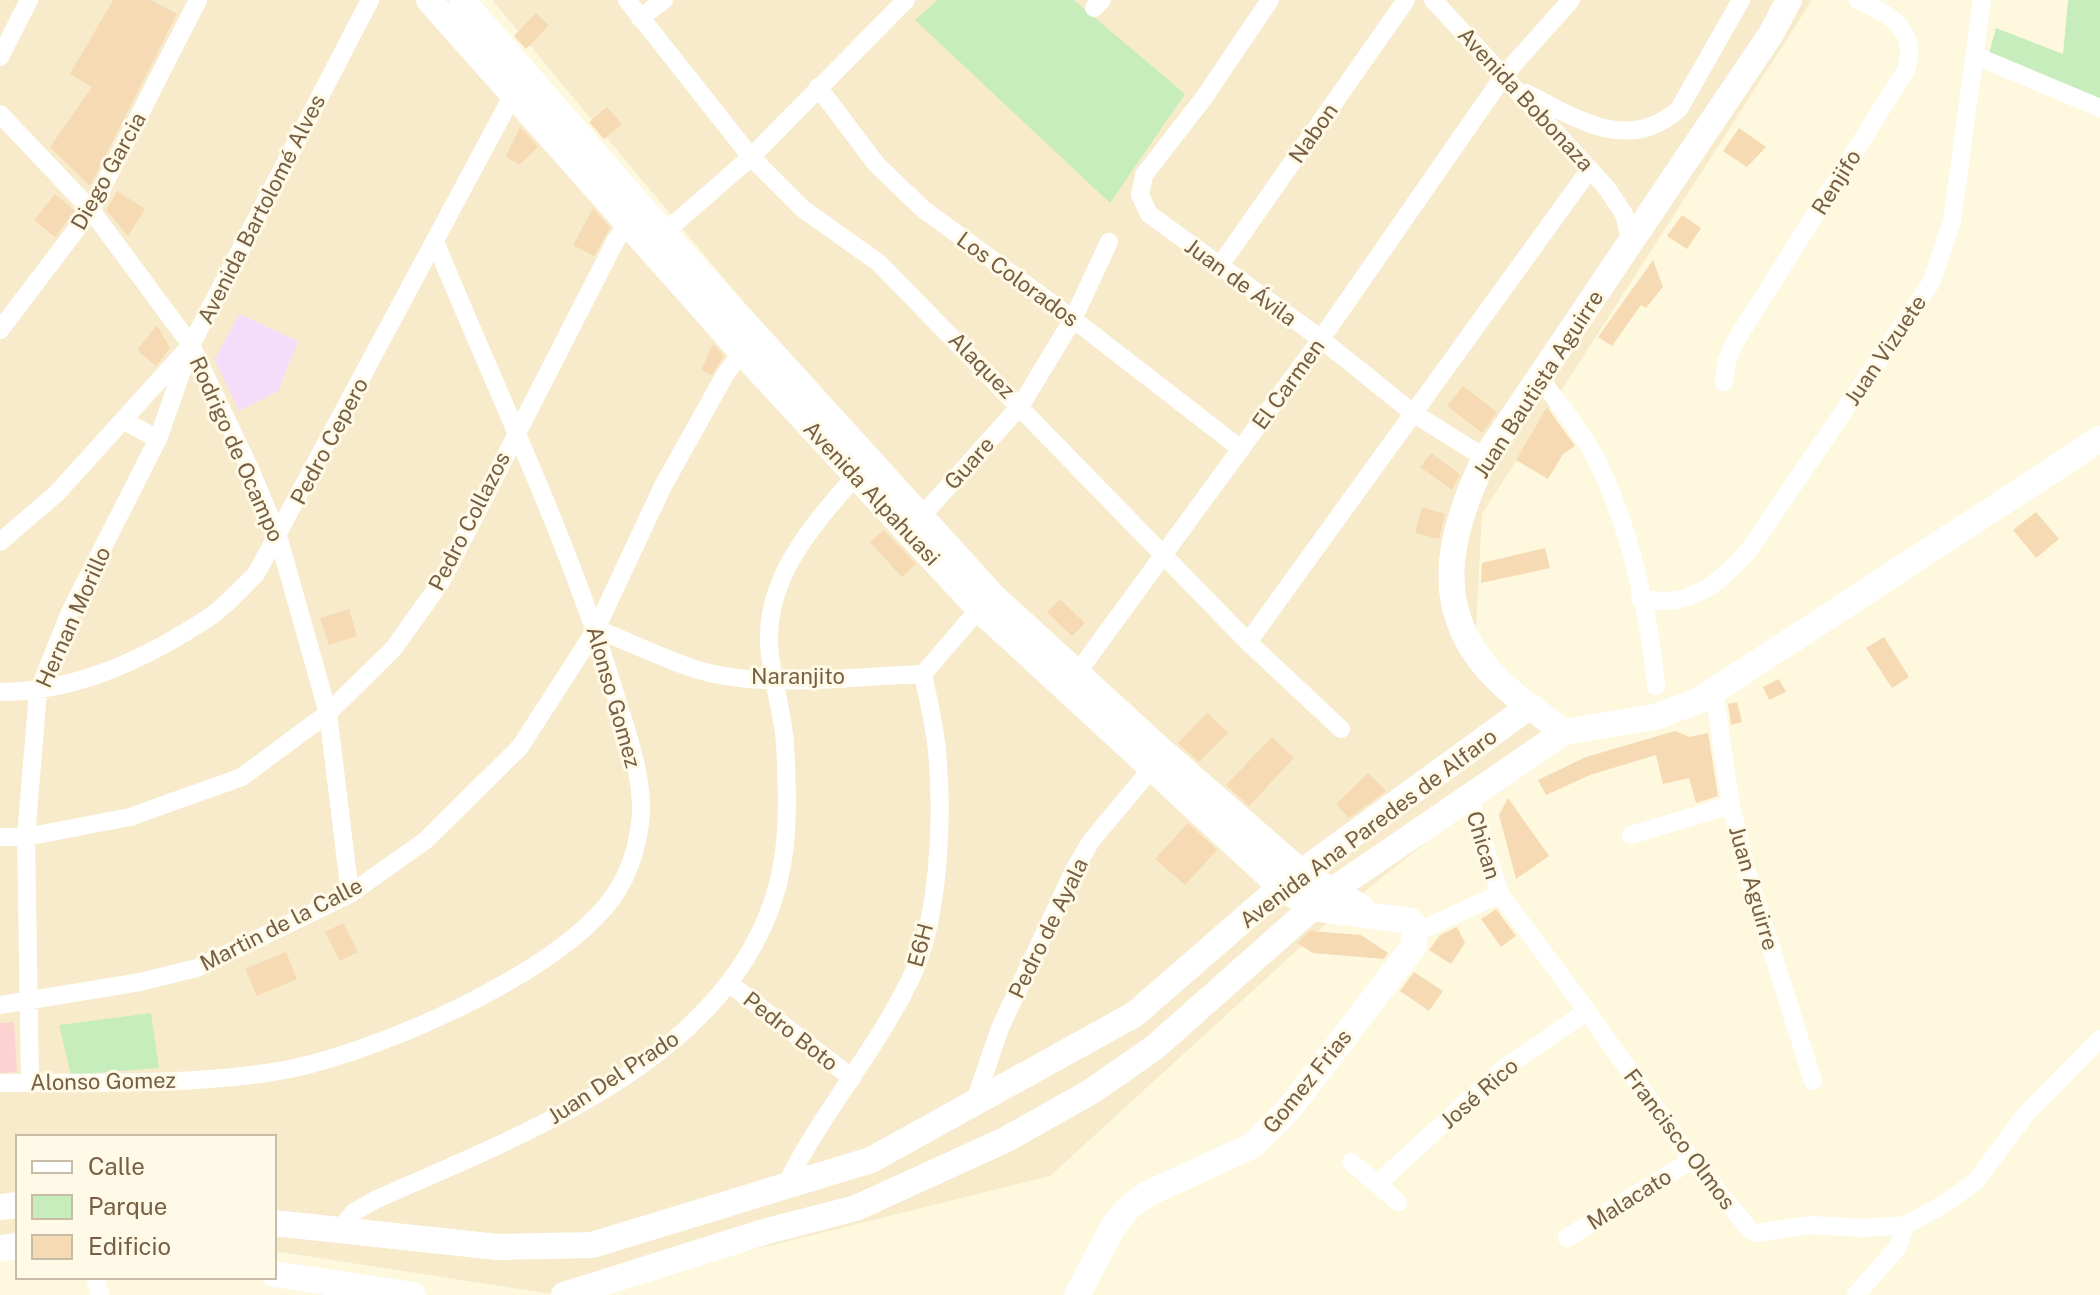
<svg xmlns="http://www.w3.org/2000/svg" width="2100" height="1295" font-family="'Public Sans',sans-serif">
<rect width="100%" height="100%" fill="#fef8df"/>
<path fill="#f7ebcc" d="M0,0H476L941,539L492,0H1812L1482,514L1475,648L1560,735L1339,912L1050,1176L571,1295H558L274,1251V1137H18V1231L0,1237Z"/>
<path fill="#f4dcfa" d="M239,314L298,341L278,391L239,411L215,360Z"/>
<path fill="#fdd3d1" d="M14,1022L17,1072L0,1073V1023Z"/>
<path fill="#c8edbc" d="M937,0H1074L1185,94L1110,203L915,20Z
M2068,0H2100V99L1989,53L1996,28L2063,54Z
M151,1013L159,1068L71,1075L59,1025Z"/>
<path fill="#f6dab4" d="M113,0H151L177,14L90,186L50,147L92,87L70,74Z
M536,13L549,25L526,49L514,36Z
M607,107L622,124L604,139L589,122Z
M520,127L538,147L519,165L506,156Z
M1739,128L1766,147L1747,167L1723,151Z
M117,191L145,209L128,236L106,210Z
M55,194L75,211L55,237L34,220Z
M593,208L610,228L594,256L573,245Z
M1682,215L1701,228L1687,249L1667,236Z
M1653,260L1663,287L1646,308L1641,305L1612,346L1598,337Z
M157,325L170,348L156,366L137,350Z
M713,344L724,356L712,375L701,370Z
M1463,386L1497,412L1482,433L1447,406Z
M1547,407L1575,446L1563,454L1548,479L1516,460Z
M1431,453L1460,474L1452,490L1420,467Z
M1422,507L1445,514L1439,539L1415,533Z
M2036,512L2059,539L2036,558L2013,530Z
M884,530L916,564L902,577L870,542Z
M1545,548L1550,568L1481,583L1482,563Z
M1060,599L1085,623L1072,636L1047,612Z
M349,609L357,636L329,645L320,618Z
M1884,637L1909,677L1892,688L1866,648Z
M1779,679L1786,692L1769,700L1763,687Z
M1737,702L1742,722L1731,725L1728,704Z
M1207,713L1228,733L1199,762L1178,743Z
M1675,731L1690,737L1708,733L1718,796L1696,803L1689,778L1663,784L1656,755L1590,775L1546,795L1538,780L1586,757Z
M1272,737L1294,758L1249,806L1226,785Z
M1368,773L1386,791L1349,818L1336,804Z
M1508,798L1549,856L1516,879L1499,815Z
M1188,823L1217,850L1185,885L1155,859Z
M1496,909L1516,936L1501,947L1481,919Z
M343,923L358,952L340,961L325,932Z
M1457,927L1465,943L1451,964L1429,950L1440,935Z
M1310,931L1361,935L1388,953L1384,959L1313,953L1297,943Z
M286,952L297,979L257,996L245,969Z
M1414,972L1443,991L1429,1011L1400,991Z"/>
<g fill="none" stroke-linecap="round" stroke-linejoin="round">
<path stroke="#fff" stroke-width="18" d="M627,0L751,157L803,209L879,263L1248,642L1341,729
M1270,0L1203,99L1144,175L1140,195L1149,214L1321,339L1413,413L1485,458
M1433,0L1606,187L1624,214L1631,243
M1094,8L1102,0
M640,18L664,0
M1976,56L2100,108
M0,57L29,0
M818,87L877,165L923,209L1073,319L1241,449
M1526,93C1578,119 1628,154 1679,109L1741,0
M0,114L91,210L191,345L250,469L278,536L328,713L350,894
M657,239L751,157L906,0
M1219,267L1406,0
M0,330L91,210L198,0
M1540,378C1559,405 1581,430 1596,459C1628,521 1650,616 1656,686
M1724,382L1727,361L1735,342L1906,70C1919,30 1890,14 1858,0
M124,421L158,439
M921,517L1021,405L1073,319L1109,242
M0,542L57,493L191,345L370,0
M1640,598C1689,611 1723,581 1752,546L1931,283L1952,221L1982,0
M596,629C630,642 663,659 698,670C764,690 854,676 923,674L979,609
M1248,642L1590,169
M1072,680L1321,339L1505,74L1571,0
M0,692C77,692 148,658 211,616C227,605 241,588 256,574L514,93
M1714,692L1731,805L1746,869L1813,1081
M1469,796L1500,894L1587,1011L1692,1160L1750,1230L1756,1233L1810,1225L1862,1228L1906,1225L1944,1204L1976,1181L2026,1114L2100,1039
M1631,835L1731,805
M0,837H26L130,817L242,777L328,713L394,648L441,582L616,240L633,216
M1417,932L1500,894
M730,984L852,1078
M0,1005L140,982L197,968L350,894L426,840L520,747L596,629L663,486L725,375L748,343
M30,1082L26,837L38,692L70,612L158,439L191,345
M0,1083C90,1082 183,1086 273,1072C366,1058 558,975 613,897C630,873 639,842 641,813C642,772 627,733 615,694C570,543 496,390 436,244
M974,1104L1000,1028L1075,868L1091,841L1152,768
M1351,1162L1398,1202
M787,1183C822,1112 875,1052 910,980C940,920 943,817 937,752C935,726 928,699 923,674
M1377,1184L1503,1069L1587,1011
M339,1230L354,1212L375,1200C527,1132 749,1053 782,865C789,825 787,784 785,744C783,710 770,676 769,642C767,574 815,523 856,475
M1567,1238L1692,1160
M95,1277L100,1295
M1856,1295L1897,1248L1906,1225"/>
<path stroke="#fff" stroke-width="26" d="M429,0L740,350L979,609L1281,887L1313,908L1410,921L1415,926L1414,946L1289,1109L1252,1146L1149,1193L1128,1208L1113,1227L1077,1295
M462,0L667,237L993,596L1161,750L1302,873L1361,907
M1789,0L1771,34L1485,458C1446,538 1429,615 1501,683C1520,701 1543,716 1564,732L1655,717L1700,700L2100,439
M0,1207L18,1205
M274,1223L497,1247L592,1245L871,1160L1135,1014L1281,887L1530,706
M0,1248L18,1246
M274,1274L413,1295
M564,1295L764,1232L856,1208L1005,1140L1092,1091L1155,1047L1330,892L1564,732"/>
</g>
<g text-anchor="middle" stroke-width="6" stroke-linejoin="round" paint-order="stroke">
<g font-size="22" fill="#775f44" stroke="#fffae7">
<text transform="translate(1526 99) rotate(47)" y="8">Avenida Bobonaza</text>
<text transform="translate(1313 133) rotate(-55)" y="8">Nabon</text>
<text transform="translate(108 171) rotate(-61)" y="8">Diego Garcia</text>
<text transform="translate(1836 182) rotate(-58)" y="8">Renjifo</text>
<text transform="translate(261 209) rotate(-63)" y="8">Avenida Bartolomé Alves</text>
<text transform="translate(1018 279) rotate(36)" y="8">Los Colorados</text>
<text transform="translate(1241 282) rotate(36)" y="8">Juan de Ávila</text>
<text transform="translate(1885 350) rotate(-56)" y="8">Juan Vizuete</text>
<text transform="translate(982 365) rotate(45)" y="8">Alaquez</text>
<text transform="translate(1288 384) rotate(-54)" y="8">El Carmen</text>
<text transform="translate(1538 384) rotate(-57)" y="8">Juan Bautista Aguirre</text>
<text transform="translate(329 441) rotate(-62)" y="8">Pedro Cepero</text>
<text transform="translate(237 449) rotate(66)" y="8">Rodrigo de Ocampo</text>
<text transform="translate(969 463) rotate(-48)" y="8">Guare</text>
<text transform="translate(872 493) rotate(47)" y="8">Avenida Alpahuasi</text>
<text transform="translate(469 521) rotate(-63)" y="8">Pedro Collazos</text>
<text transform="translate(73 617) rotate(-66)" y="8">Hernan Morillo</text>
<text x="798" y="684">Naranjito</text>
<text transform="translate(614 697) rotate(74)" y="8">Alonso Gomez</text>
<text transform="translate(1368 828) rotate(-37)" y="8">Avenida Ana Paredes de Alfaro</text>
<text transform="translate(1484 845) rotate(73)" y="8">Chican</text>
<text transform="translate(1754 888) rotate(74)" y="8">Juan Aguirre</text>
<text transform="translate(281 924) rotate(-27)" y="8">Martin de la Calle</text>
<text transform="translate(1048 928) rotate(-64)" y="8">Pedro de Ayala</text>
<text transform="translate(920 945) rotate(-75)" y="8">E6H</text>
<text transform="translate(791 1031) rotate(38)" y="8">Pedro Boto</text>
<text transform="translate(613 1077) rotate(-33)" y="8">Juan Del Prado</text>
<text transform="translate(103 1081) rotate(-1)" y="8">Alonso Gomez</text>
<text transform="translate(1307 1081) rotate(-51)" y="8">Gomez Frias</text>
<text transform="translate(1479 1093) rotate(-41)" y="8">José Rico</text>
<text transform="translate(1680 1139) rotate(53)" y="8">Francisco Olmos</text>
<text transform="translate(1629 1199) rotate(-32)" y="8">Malacato</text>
</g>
</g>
<rect x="16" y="1135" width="260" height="144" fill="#fffae7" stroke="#c9bca6" stroke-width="2"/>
<rect x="32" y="1161" width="40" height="12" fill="#ffffff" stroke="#c9bca6" stroke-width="2"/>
<text x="88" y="1175" font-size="24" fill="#775f44">Calle</text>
<rect x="32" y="1195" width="40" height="24" fill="#c8edbc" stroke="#c9bca6" stroke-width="2"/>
<text x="88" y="1215" font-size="24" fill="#775f44">Parque</text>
<rect x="32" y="1235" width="40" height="24" fill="#f6dab4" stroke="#c9bca6" stroke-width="2"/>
<text x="88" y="1255" font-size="24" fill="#775f44">Edificio</text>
</svg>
